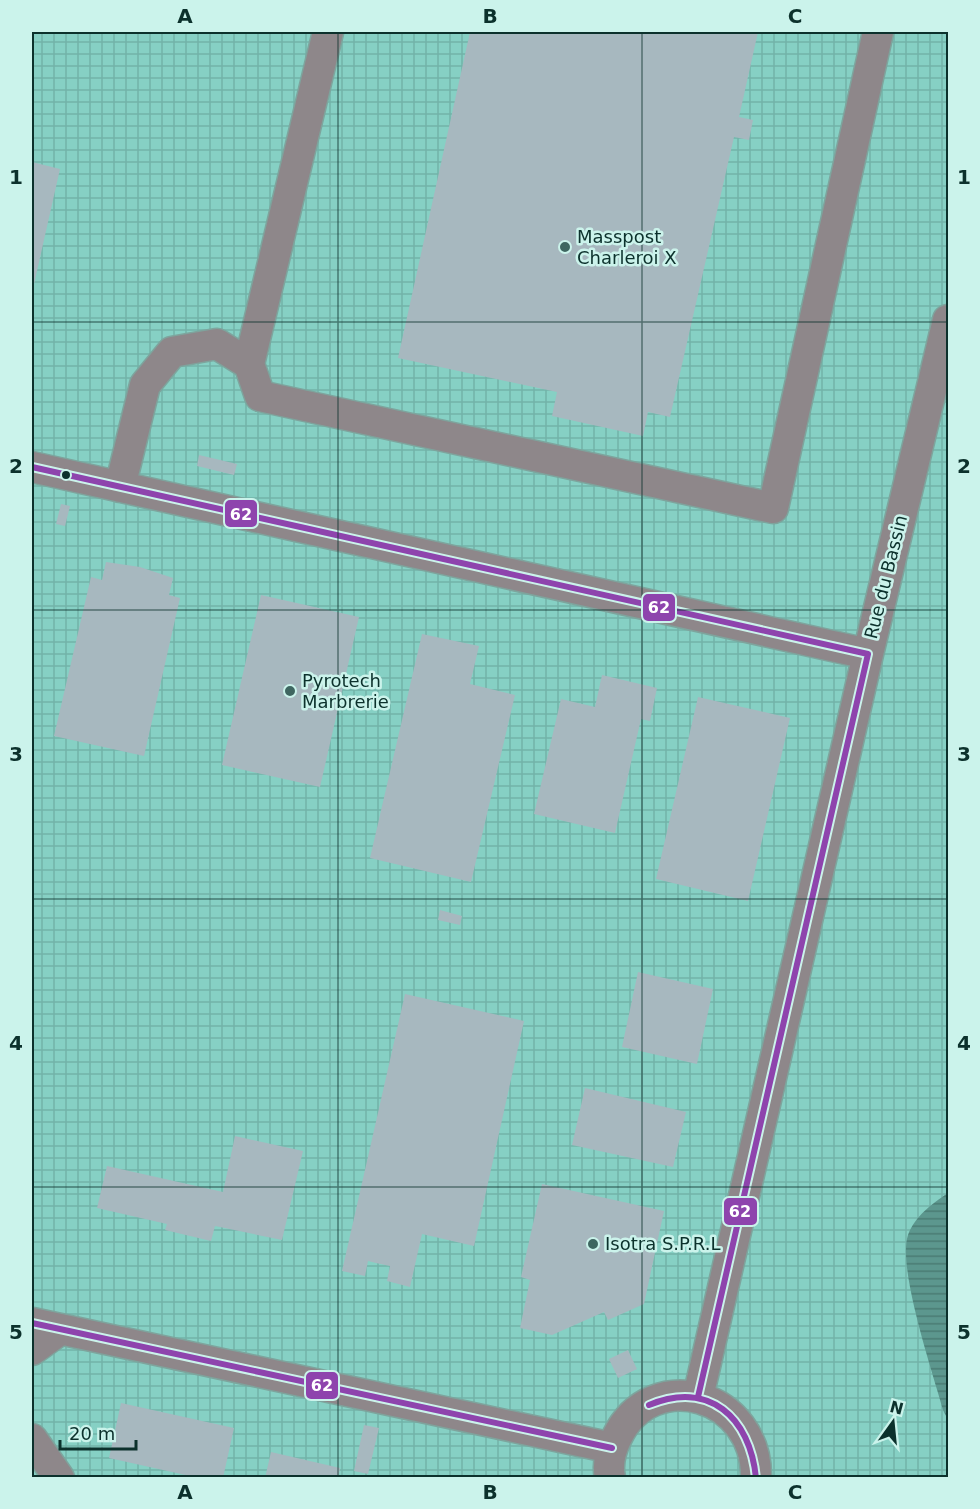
<svg xmlns="http://www.w3.org/2000/svg" width="980" height="1509" font-family="'DejaVu Sans',sans-serif">
<defs>
<pattern id="industrial-grid" width="8" height="8" patternUnits="userSpaceOnUse" patternTransform="scale(1.5)"><rect width="8" height="8" fill="#86d0c4"/><path d="M0 4h8M4 0v8" fill="none" stroke="#72b3a9"/></pattern>
<pattern id="water-rules" width="6" height="5" patternUnits="userSpaceOnUse" patternTransform="scale(1.5)"><rect width="6" height="5" fill="#5c978e"/><path d="M0 2.5h6" fill="none" stroke="#4a7c74"/></pattern>
</defs>
<rect width="100%" height="100%" fill="#9ac8c0"/>
<path fill="url(#industrial-grid)" d="M32,32H948V1477H32Z"/>
<path fill="url(#water-rules)" d="M948,1193V1420L943,1410C933,1373 897,1268 908,1235C915,1216 932,1204 948,1193Z"/>
<path fill="#a7b8bf" d="M470,32H758L739,117L753,120L749,140L734,137L670,417L648,412L643,436L552,416L557,392L398,358Z
M32,162L60,169L32,293Z
M199,455L237,464L234,475L197,466Z
M61,504L70,506L65,526L56,524Z
M106,562L140,567L173,578L169,595L180,598L144,756L54,736L91,577L102,580Z
M261,595L359,617L320,787L222,765Z
M422,634L479,646L470,684L515,695L471,882L370,858Z
M602,675L657,688L650,721L641,719L615,833L534,814L561,699L595,707Z
M698,697L790,718L748,901L656,879Z
M440,910L462,916L460,925L438,920Z
M638,972L713,989L697,1064L622,1047Z
M405,994L524,1021L474,1246L422,1234L410,1287L387,1281L390,1266L376,1263L368,1261L365,1276L342,1271Z
M585,1088L686,1112L673,1167L572,1145Z
M235,1136L303,1151L282,1240L215,1226L211,1241L165,1230L167,1224L97,1208L107,1166L223,1192Z
M542,1184L664,1211L644,1304L608,1320L604,1312L552,1335L520,1328L530,1280L521,1277Z
M628,1350L637,1369L618,1378L609,1359Z
M121,1403L234,1428L223,1478H199L109,1458Z
M364,1425L379,1428L368,1474L354,1471Z
M271,1452L340,1468L338,1478H265Z"/>
<g fill="none" stroke-linecap="round" stroke-linejoin="round">
<g stroke="#7ea49d" stroke-width="33">
<path id="minor" d="M249,364L328,32
M32,467L868,654
M120,487L145,385L172,352L217,344L249,364L260,396L773,508L878,32
M32,1323L612,1448
M32,1350L61,1329
M698,1397L868,654L948,320
M32,1439L59,1478
M610,1478C607,1464 611,1449 617,1437C653,1363 758,1395 756,1478"/>
</g>
<use href="#minor" stroke="#8e878a" stroke-width="30"/>
<g stroke="#cbf3eb" stroke-width="10">
<path id="bus-1" d="M32,467L868,654
M32,1323L612,1448
M698,1397L868,654
M649,1405C709,1380 750,1417 756,1478"/>
</g>
<use href="#bus-1" stroke="#8e44ad" stroke-width="6"/>
</g>
<path fill="none" stroke="#0c312c" stroke-width="1.5" stroke-opacity="0.55" d="M338,32V1478M642,32V1478M32,322H948M32,610H948M32,899H948M32,1187H948"/>
<g fill="#3e6660" stroke="#cbf3eb" stroke-width="2">
<circle cx="565" cy="247" r="6"/>
<circle cx="290" cy="691" r="6"/>
<circle cx="593" cy="1244" r="6"/>
</g>
<circle fill="#0c312c" stroke="#cbf3eb" stroke-width="2" cx="66" cy="475" r="5"/>
<g text-anchor="middle" stroke-width="5" stroke-linejoin="round" paint-order="stroke">
<g font-size="18" fill="#0c312c" stroke="#cbf3eb" text-anchor="start">
<text x="577" y="243">Masspost<tspan x="577" dy="21">Charleroi X</tspan></text>
<text x="302" y="687">Pyrotech<tspan x="302" dy="21">Marbrerie</tspan></text>
<text x="605" y="1250">Isotra S.P.R.L</text>
</g>
<g font-size="18" fill="#0c312c" stroke="#cbf3eb">
<text transform="translate(886 577) rotate(-76)" y="6">Rue du Bassin</text>
</g>
</g>
<g stroke="#cbf3eb" stroke-width="2">
<rect x="224" y="499" width="34" height="29" rx="6" fill="#8e44ad"/>
<rect x="642" y="593" width="34" height="29" rx="6" fill="#8e44ad"/>
<rect x="723" y="1197" width="35" height="29" rx="6" fill="#8e44ad"/>
<rect x="305" y="1371" width="34" height="29" rx="6" fill="#8e44ad"/>
</g>
<g font-size="16" text-anchor="middle" font-weight="bold" fill="#fff">
<text x="241" y="520">62</text>
<text x="659" y="613">62</text>
<text x="740" y="1217">62</text>
<text x="322" y="1391">62</text>
</g>
<rect width="980" height="1509" fill="none" stroke="#cbf3eb" stroke-width="66"/>
<g transform="translate(893 1422) rotate(15)" stroke="#cbf3eb" stroke-width="4.5" paint-order="stroke">
<path d="M0-4.5L10 22L0 15L-10 22Z" fill="#0c312c"/>
<text y="-9" font-size="16" font-weight="bold" text-anchor="middle" fill="#0c312c">N</text>
</g>
<path d="M60 1440v9h76v-9" fill="none" stroke="#0c312c" stroke-width="3"/>
<text x="69" y="1440" font-size="18" fill="#0c312c" stroke="#cbf3eb" stroke-width="4.5" paint-order="stroke">20 m</text>
<rect x="33" y="33" width="914" height="1443" fill="none" stroke="#0c312c" stroke-width="2"/>
<g font-size="20" text-anchor="middle" font-weight="bold" fill="#0c312c">
<text x="185" y="23">A</text>
<text x="490" y="23">B</text>
<text x="795" y="23">C</text>
<text x="16" y="184">1</text>
<text x="964" y="184">1</text>
<text x="16" y="473">2</text>
<text x="964" y="473">2</text>
<text x="16" y="761">3</text>
<text x="964" y="761">3</text>
<text x="16" y="1050">4</text>
<text x="964" y="1050">4</text>
<text x="16" y="1339">5</text>
<text x="964" y="1339">5</text>
<text x="185" y="1499">A</text>
<text x="490" y="1499">B</text>
<text x="795" y="1499">C</text>
</g>
</svg>
